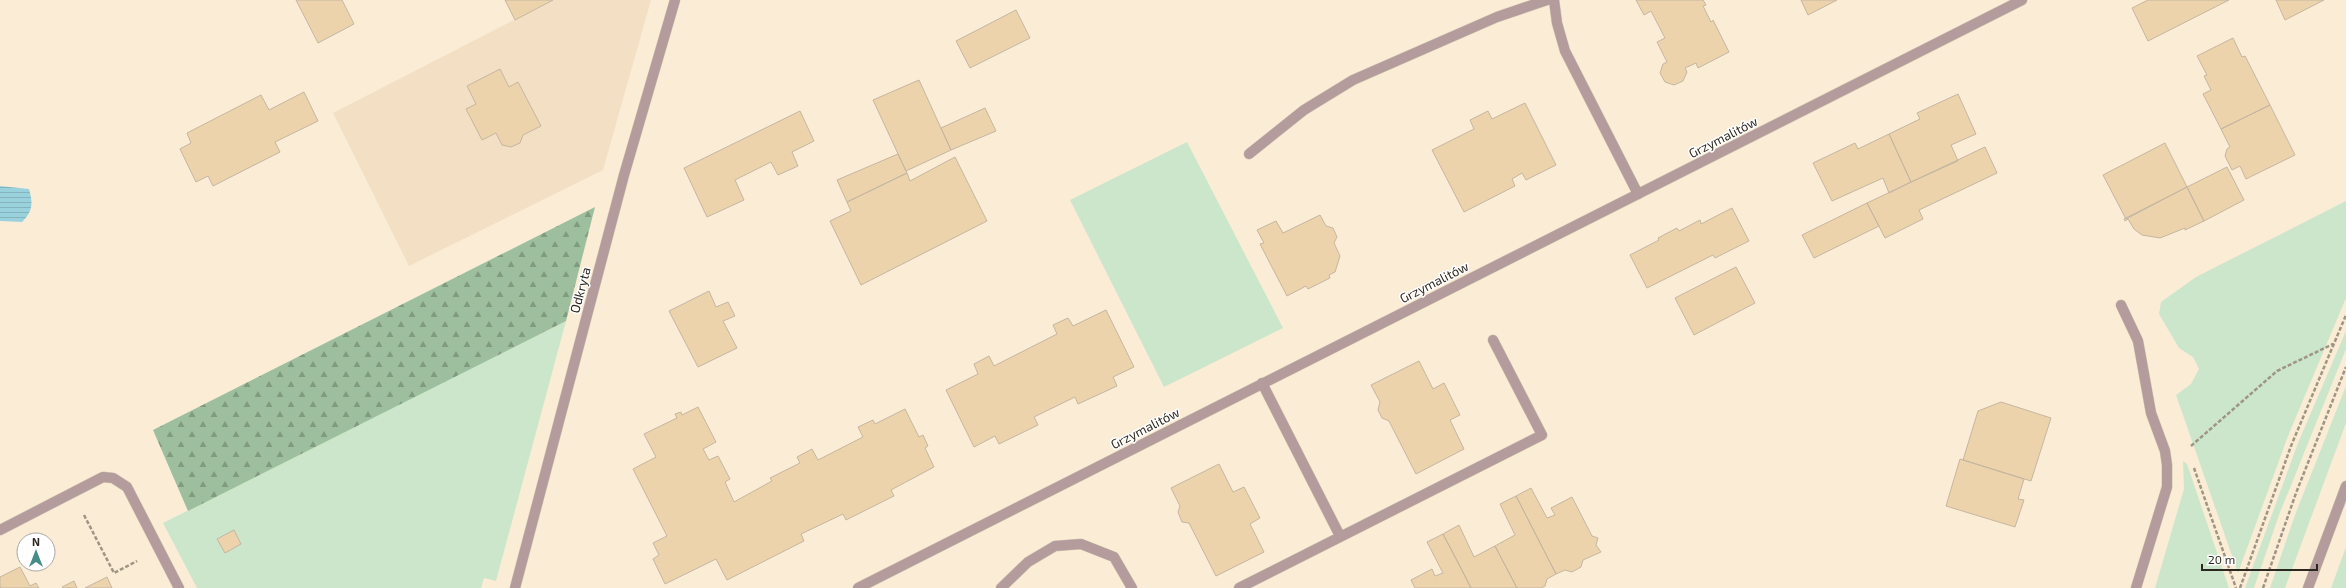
<svg xmlns="http://www.w3.org/2000/svg" width="2346" height="588" font-family="'Exo 2',sans-serif">
<defs>
<pattern id="forest-firs" width="22" height="20" patternUnits="userSpaceOnUse"><rect width="22" height="20" fill="#9dbf9d"/><path d="M5 1l3.5 6h-7zM16 11l3.5 6h-7z" fill="#809b7f"/></pattern>
<pattern id="water-rules" width="6" height="5" patternUnits="userSpaceOnUse"><rect width="6" height="5" fill="#99d2dd"/><path d="M0 2.5h6" fill="none" stroke="#84b4bd"/></pattern>
</defs>
<rect width="100%" height="100%" fill="#fbecd6"/>
<path fill="#f3e0c4" d="M553,0H651L603,170L409,266L333,113Z"/>
<path fill="#cbe6cb" d="M1187,142L1283,328L1164,387L1070,200Z
M2346,201V298L2288,436L2238,573L2176,395L2191,384L2199,369L2193,357L2179,348L2159,314L2161,302L2196,277Z
M566,321L496,581L484,578L481,588H197L163,523Z
M2346,331V349L2279,515L2254,588H2245L2298,443Z
M2346,386V423L2285,588H2270L2295,515Z
M2183,461L2187,464L2229,588H2155L2184,489Z
M2346,547V588H2331Z"/>
<path fill="url(#forest-firs)" d="M595,207L566,321L188,511L153,430Z"/>
<path fill="url(#water-rules)" d="M0,186L29,189C33,203 33,211 22,222L0,221Z"/>
<path fill="#edd3ab" stroke="#c4b6a1" d="M296,0H342L354,24L318,43Z
M505,0H553L515,20Z
M1636,0H1703L1706,5L1703,6L1711,22L1713,20L1729,52L1698,68L1696,63L1685,68L1687,72L1683,81L1674,85L1665,82L1660,73L1663,64L1667,62L1657,42L1665,38L1651,11L1644,15Z
M1801,0H1837L1808,15Z
M2148,0H2229L2148,41L2132,8Z
M2276,0H2324L2285,20Z
M1016,10L1030,38L970,68L956,41Z
M2233,38L2242,57L2245,56L2270,105L2221,129L2203,94L2211,90L2204,76L2207,75L2197,56Z
M500,69L509,87L518,82L541,126L523,135L520,143L511,147L502,145L496,133L482,140L466,109L476,104L467,86Z
M919,80L951,150L906,171L873,100Z
M304,92L318,121L275,142L280,152L213,186L208,176L196,182L180,149L191,143L187,133L261,95L269,110Z
M1958,94L1976,134L1951,145L1958,161L1911,182L1889,134L1920,119L1917,113Z
M1525,103L1556,165L1526,180L1522,173L1512,179L1515,186L1464,212L1432,150L1474,129L1470,120L1488,111L1492,119Z
M2270,105L2295,155L2246,179L2240,166L2232,170L2225,156L2227,149L2230,147L2221,129Z
M985,108L996,131L951,150L941,128Z
M800,111L814,141L792,152L798,166L778,175L771,162L735,180L744,200L707,217L684,168Z
M1889,134L1911,182L1889,193L1883,178L1832,201L1813,163L1855,143L1858,149Z
M2165,143L2187,187L2126,219L2103,175Z
M1985,147L1997,173L1919,210L1923,219L1885,238L1867,203Z
M898,154L907,173L847,202L837,180Z
M955,157L987,221L861,285L830,221L851,211L847,202L907,173L910,181Z
M2227,167L2244,200L2204,221L2187,187Z
M2187,187L2204,221L2185,230V228L2160,238L2142,235L2134,229L2128,219L2125,221L2124,219Z
M1867,203L1879,226L1814,258L1802,235Z
M1732,208L1749,241L1715,258L1713,255L1647,288L1630,255L1659,240L1658,238L1677,228L1679,231L1700,220L1701,224Z
M1320,215L1326,226L1333,228L1337,237L1334,243L1340,256L1335,272L1329,275L1330,278L1308,289L1306,286L1287,296L1260,244L1264,243L1257,230L1276,221L1283,233Z
M1736,267L1755,303L1694,335L1675,298Z
M709,291L716,307L728,302L735,316L723,321L737,348L698,367L669,311Z
M1106,310L1134,367L1113,377L1117,386L1078,404L1075,397L1034,417L1038,425L999,444L995,436L974,447L946,390L978,374L974,364L989,356L994,366L1057,334L1053,325L1068,318L1073,326Z
M1419,361L1433,389L1444,383L1460,415L1450,420L1464,449L1416,474L1389,421L1382,418L1378,410L1380,402L1371,385Z
M2001,402L2051,418L2031,481L1963,460L1978,411Z
M698,407L716,442L703,449L709,460L718,456L730,479L725,482L734,502L772,481L770,478L800,463L797,457L812,449L818,460L863,437L858,427L873,420L875,424L905,409L919,437L923,435L928,446L925,448L934,467L891,490L894,496L846,520L843,514L801,534L804,541L727,580L716,559L665,584L653,559L659,555L653,543L667,536L633,469L656,457L644,434L677,418L675,414L681,412L682,415Z
M1960,459L2024,479L2018,499L2024,500L2015,527L1946,506Z
M1219,464L1233,492L1244,487L1260,518L1250,524L1264,552L1216,576L1189,523L1182,522L1178,512L1180,506L1171,488Z
M1531,488L1547,518L1555,515L1551,508L1572,497L1592,536L1598,538L1596,545L1601,552L1583,560L1581,567L1572,572L1565,570L1556,574L1516,496Z
M1516,496L1556,574L1547,579L1545,586L1541,588H1517L1495,546L1515,535L1500,504Z
M1459,525L1474,557L1495,546L1517,588H1471L1443,534Z
M234,530L241,544L225,553L217,539Z
M1443,534L1459,564L1471,588H1415L1411,580L1432,569L1435,576L1443,573L1427,542Z
M20,567L30,586L36,583L39,588H0V577Z
M107,577L112,588H85Z
M74,581L77,588H63L62,587Z"/>
<g fill="none" stroke-linecap="round" stroke-linejoin="round">
<g stroke="#d6c9b5" stroke-width="11">
<path id="service" d="M1554,0L1557,23L1565,51L1638,194
M1249,154L1304,110L1353,80L1497,17L1547,0
M2121,305L2138,341L2151,413L2165,451L2167,465V487L2136,588
M1262,383L1340,536
M0,530L103,477L113,478L127,487L179,588
M1001,588L1028,562L1055,546L1081,544L1114,557L1132,588
M1239,588L1542,435L1493,340"/>
</g>
<g stroke="#d6c9b5" stroke-width="11">
<path id="minor" d="M515,588L624,175L675,0
M858,588L2022,0"/>
</g>
<g stroke="#d6c9b5" stroke-width="11">
<path id="tertiary" d="M2308,588L2346,486"/>
</g>
<path stroke="#9f9584" stroke-width="2.5" stroke-dasharray="4 2" stroke-linecap="butt" d="M2191,446L2277,371L2333,344
M2194,468L2236,588
M84,515L114,573L137,561
M2240,588L2291,446L2346,315
M2263,588L2296,493L2346,367"/>
<use href="#service" stroke="#b39c9b" stroke-width="10"/>
<use href="#minor" stroke="#b39c9b" stroke-width="10"/>
<use href="#tertiary" stroke="#b39c9b" stroke-width="10"/>
</g>
<g text-anchor="middle" stroke-width="3" stroke-linejoin="round" paint-order="stroke">
<g font-size="13" fill="#2d281f" stroke="#fff">
<text transform="translate(1723 137) rotate(-27)" y="5">Grzymalitów</text>
<text transform="translate(1434 282) rotate(-27)" y="5">Grzymalitów</text>
<text transform="translate(580 290) rotate(-75)" y="5">Odkryta</text>
<text transform="translate(1145 428) rotate(-27)" y="5">Grzymalitów</text>
</g>
</g>
<g transform="translate(36 552)"><circle r="19" fill="#ffffff" stroke="#aba9a5"/>
<path d="M0-3L7 15L0 10L-7 15Z" fill="#478d87"/>
<text y="-6" font-size="11" font-weight="bold" text-anchor="middle" fill="#2d281f">N</text>
</g>
<path d="M2202 564v6h115v-6" fill="none" stroke="#2d281f" stroke-width="2"/>
<text x="2208" y="564" font-size="12" fill="#2d281f" stroke="#ffffff" stroke-width="3" paint-order="stroke">20 m</text>
</svg>
